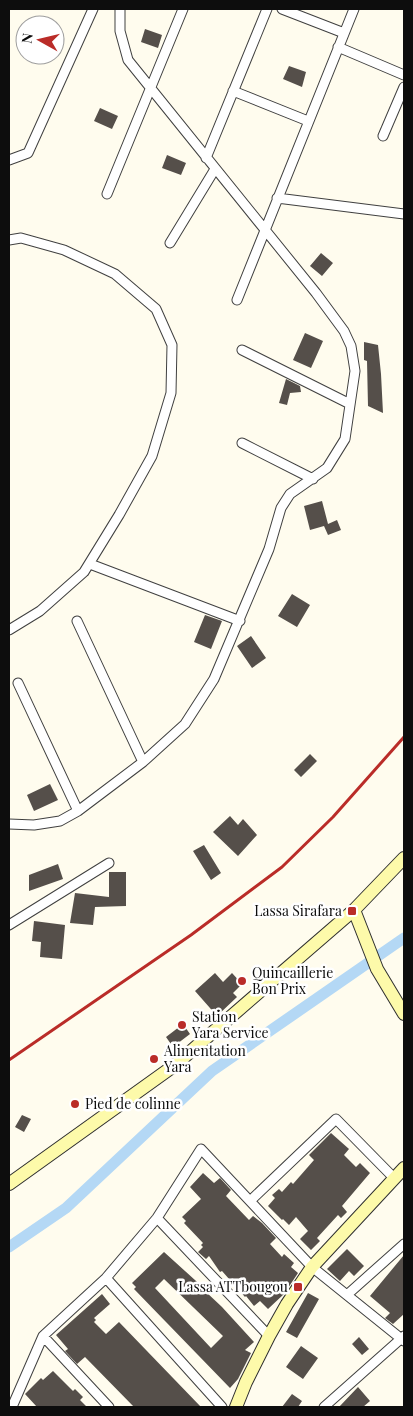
<svg xmlns="http://www.w3.org/2000/svg" width="413" height="1416" font-family="'Playfair Display',serif">
<rect width="100%" height="100%" fill="#fffcee"/>
<g fill="none" stroke-linecap="round" stroke-linejoin="round">
<path stroke="#b4d8f5" stroke-width="11" d="M9,1247L66,1208L212,1071L404,938"/>
</g>
<path fill="#554f4a" fill-rule="evenodd" d="M145,29L162,35L158,48L141,42Z
M289,66L306,72L302,87L283,79Z
M100,108L118,116L112,129L94,121Z
M167,155L186,163L181,175L162,168Z
M321,253L333,263L322,276L310,266Z
M305,333L323,341L311,368L293,360Z
M364,342L378,345L381,374L383,413L368,406L367,361L364,360Z
M286,379L300,386L301,392L290,393L287,405L279,403Z
M322,501L328,524L337,520L341,530L328,535L324,526L310,530L304,506Z
M292,594L310,605L297,627L278,616Z
M205,615L222,621L211,649L194,642Z
M251,636L266,658L252,668L237,646Z
M310,754L317,761L301,777L294,770Z
M50,784L58,800L34,811L27,795Z
M230,816L238,825L243,819L257,835L238,856L213,832Z
M204,845L221,873L211,880L193,851Z
M58,864L63,879L29,891V875Z
M109,872H126V906L95,907L93,925L70,923L75,893L109,897Z
M34,921L65,925L62,959L40,957L41,942L32,941Z
M215,973L223,982L232,973L242,984L233,993L237,997L217,1016L195,991Z
M183,1024L190,1034L173,1047L166,1037Z
M22,1115L31,1119L24,1132L15,1127Z
M331,1133L349,1149L344,1155L356,1167L360,1163L370,1173L342,1206L347,1212L341,1218L338,1215L317,1238L320,1241L311,1250L300,1239L308,1231L296,1217L289,1225L283,1219L282,1220L268,1206L275,1198L272,1195L279,1189L282,1192L291,1182L293,1184L314,1160L309,1155Z
M203,1173L214,1183L220,1178L231,1190L226,1196L249,1220L253,1216L262,1223L276,1238L270,1244L282,1257L284,1254L294,1263L291,1267L298,1273L284,1294L268,1309L260,1301L254,1306L246,1296L245,1297L222,1271L220,1272L209,1256L206,1259L198,1252L203,1247L201,1245L203,1243L184,1223L186,1221L182,1217L201,1199L190,1187Z
M347,1249L364,1266L354,1276L349,1271L340,1281L327,1269Z
M164,1252L206,1290L205,1291L222,1307L254,1342L245,1350L251,1353L238,1379L230,1388L134,1289L136,1287L132,1283ZM164,1279L223,1336L211,1348L155,1288Z
M404,1255V1314L393,1324L385,1318L390,1313L370,1296Z
M308,1293L319,1299L297,1338L286,1332Z
M102,1294L110,1304L94,1318L96,1320L94,1322L106,1334L119,1322L201,1407H134L85,1357L77,1364L65,1351L68,1349L56,1335Z
M359,1337L369,1349L362,1355L352,1344Z
M301,1346L318,1358L303,1379L286,1367Z
M53,1371L73,1391L75,1389L83,1397L80,1400L87,1407H37L25,1394L41,1378L43,1380Z
M358,1387L370,1401L363,1407H339Z
M292,1394L302,1401L298,1407H282Z"/>
<g fill="none" stroke-linecap="round" stroke-linejoin="round">
<g stroke="#404040" stroke-width="11">
<path id="street" d="M282,9L344,33
M338,47L404,75
M233,91L308,121
M383,136L404,87
M206,158L267,9
M9,160L28,153L93,9
M107,194L183,9
M277,198L404,214
M9,240L21,238L64,250L115,274L156,309L172,345L171,393L152,456L119,515L84,572L40,611L9,630
M170,243L215,169
M237,300L354,9
M242,350L350,404
M242,443L313,479
M90,564L240,621
M77,621L143,762
M18,683L78,811
M9,824L34,825L60,821L78,811L143,762L185,724L214,679L269,549L281,508L290,494L327,468L345,439L355,371L351,346L344,331L316,293L128,60L120,31V9
M9,925L109,863
M250,1201L336,1119L394,1178
M157,1218L269,1336
M106,1278L222,1407
M348,1294L404,1244
M43,1336L109,1407
M12,1407L43,1336L106,1278L157,1218L201,1149L312,1267L404,1341
M324,1407L404,1336"/>
</g>
<g stroke="#2f2f2f" stroke-width="14">
<path id="secondary" d="M354,910L377,969L404,1014
M9,1184L175,1065L354,910L404,858
M236,1407L246,1382L269,1336L287,1304L312,1267L404,1168"/>
</g>
<use href="#street" stroke="#fff" stroke-width="9"/>
<use href="#secondary" stroke="#fdfaaa" stroke-width="12"/>
<path stroke="#ba2c28" stroke-width="3" d="M9,1060L191,935L282,867L333,817L404,737"/>
</g>
<g fill="#ba2c28" stroke="#fff" stroke-width="2">
<rect x="347" y="906" width="10" height="10" rx="2.5"/>
<circle cx="242" cy="981" r="5"/>
<circle cx="182" cy="1025" r="5"/>
<circle cx="154" cy="1059" r="5"/>
<circle cx="75" cy="1104" r="5"/>
<rect x="293" y="1282" width="10" height="10" rx="2.5"/>
</g>
<g text-anchor="middle" stroke-width="5" stroke-linejoin="round" paint-order="stroke">
<g font-size="14" fill="#0d0d0d" stroke="#fff" text-anchor="start">
<text x="342" y="916" text-anchor="end">Lassa Sirafara</text>
<text x="252" y="978">Quincaillerie<tspan x="252" dy="16">Bon Prix</tspan></text>
<text x="192" y="1022">Station<tspan x="192" dy="16">Yara Service</tspan></text>
<text x="164" y="1056">Alimentation<tspan x="164" dy="16">Yara</tspan></text>
<text x="85" y="1109">Pied de colinne</text>
<text x="288" y="1292" text-anchor="end">Lassa ATTbougou</text>
</g>
</g>
<rect width="413" height="1416" fill="none" stroke="#0d0d0d" stroke-width="20"/>
<g transform="translate(40 40) rotate(278)"><circle r="24" fill="#ffffff" stroke="#9e9e9e"/>
<path d="M0-4L9 19L0 12L-9 19Z" fill="#ba2c28"/>
<text y="-8" font-size="14" font-weight="bold" text-anchor="middle" fill="#0d0d0d">N</text>
</g>
</svg>
